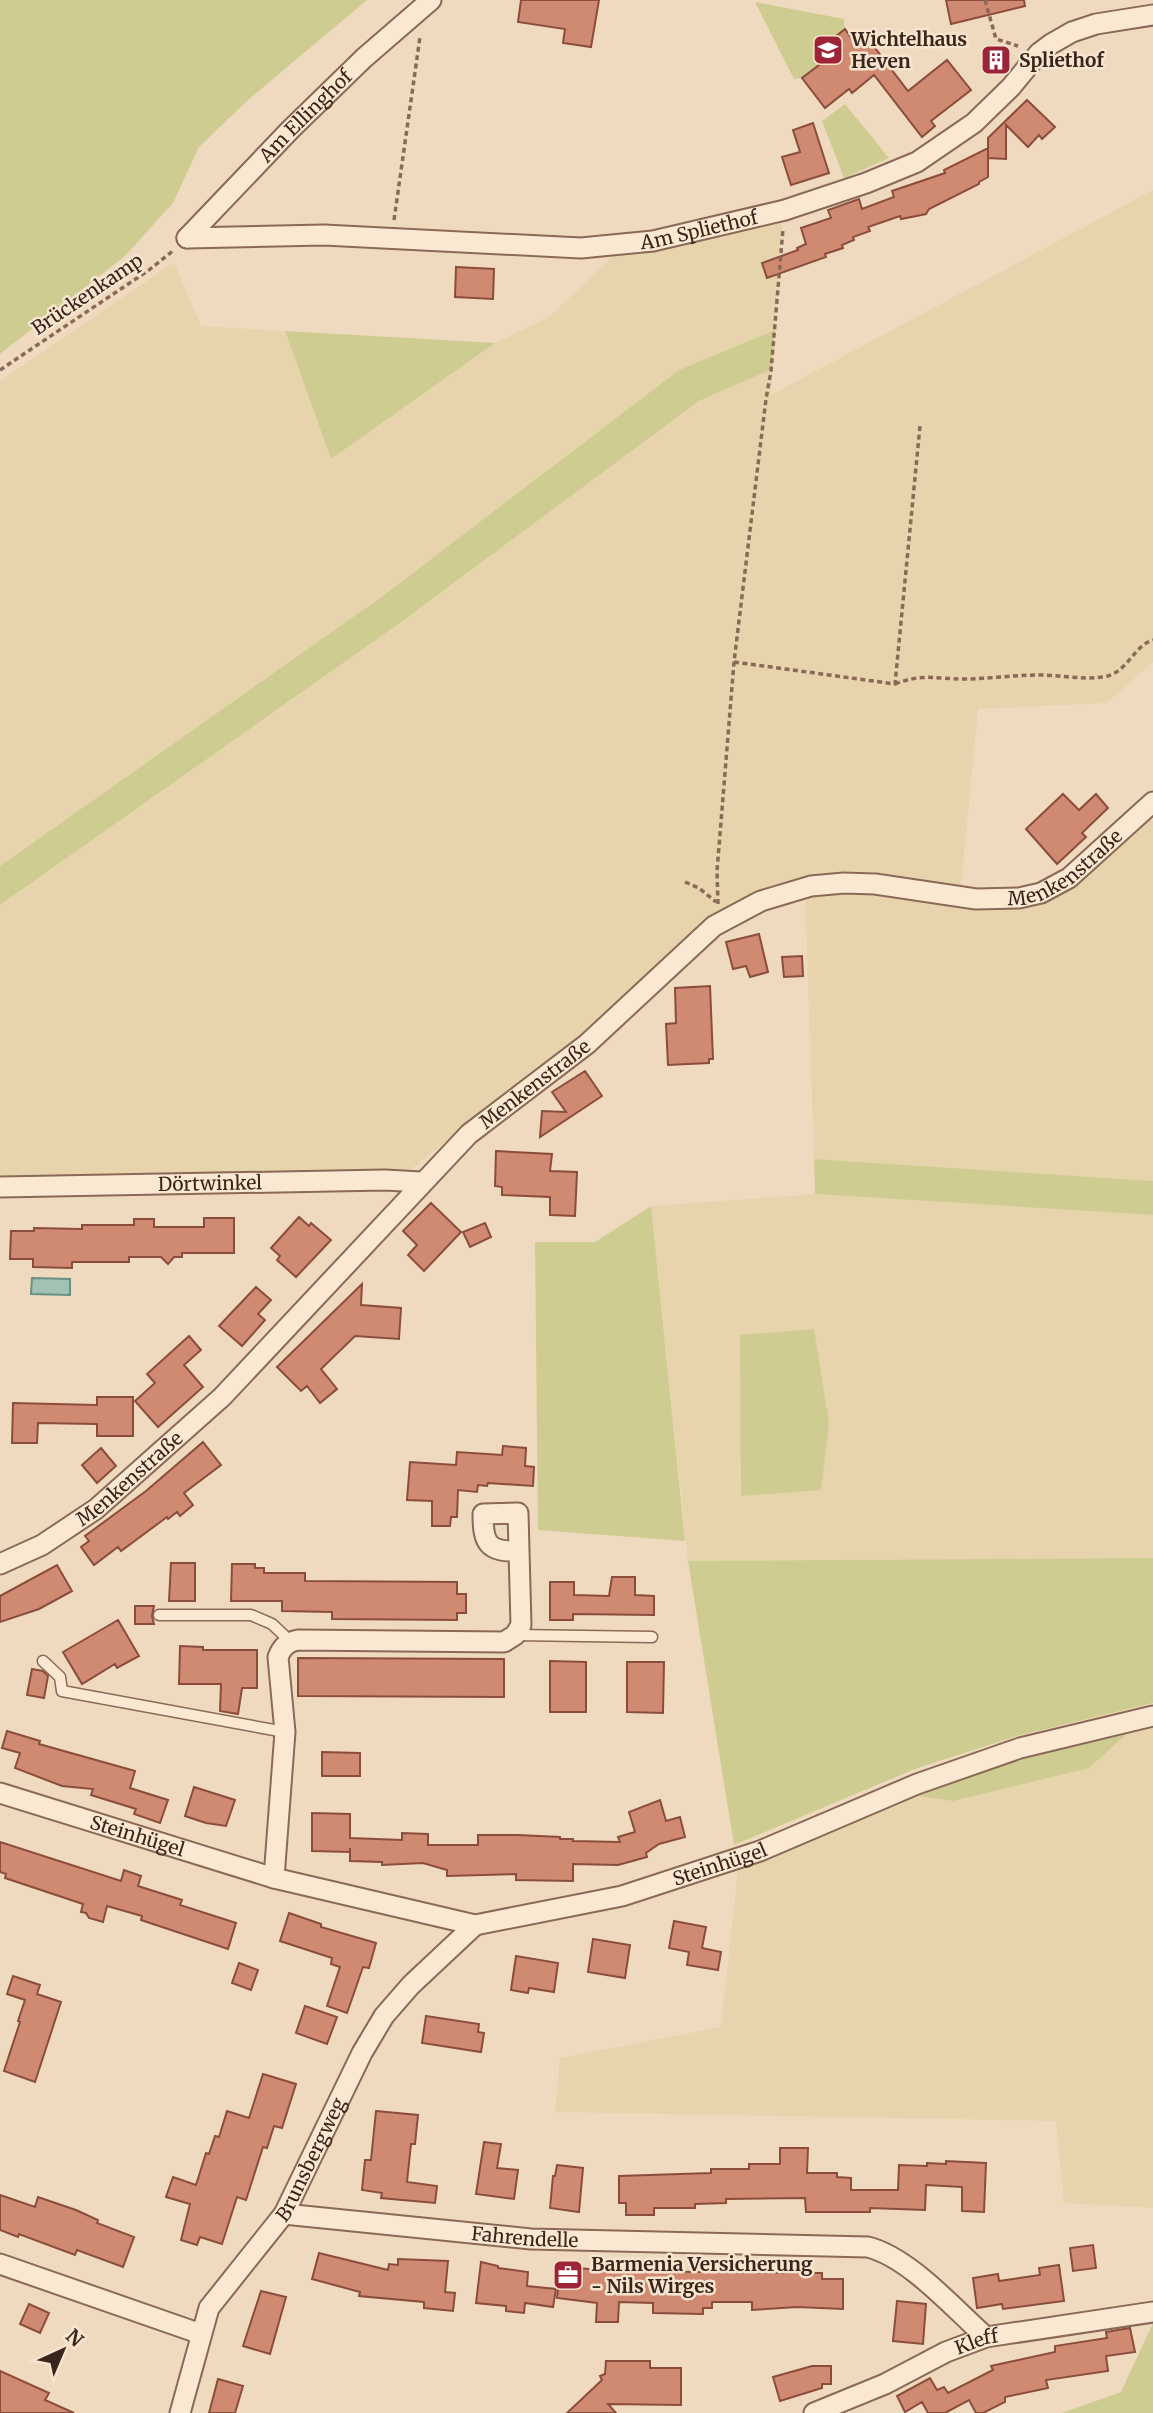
<svg xmlns="http://www.w3.org/2000/svg" width="1153" height="2413" font-family="Merriweather,serif">
<rect width="100%" height="100%" fill="#f0dabf"/>
<path fill="#e7d4ac" d="M1153,190V662L1107,703L978,709L961,887L872,872L845,871L809,876L761,892L711,917L583,1034L472,1120L413,1168L398,1175L0,1178V905L397,625L699,401L772,369L771,395Z
M782,221L775,330L679,370L380,598L0,866V381L174,262L201,326L285,331L331,459L495,343L549,317L613,256Z
M1149,821H1153V1181L814,1159L805,898L849,892L974,910L1021,906L1074,885Z
M815,1194L1153,1215V1558L688,1561L651,1206Z
M1153,1725V2208L1064,2203L1056,2121L555,2112L560,2058L721,2027L738,1869L914,1795Z"/>
<path fill="#cfcc92" d="M0,0H367L248,100L199,147L173,203L125,256L0,354Z
M755,2L844,19L845,29L829,42L836,52L802,78L794,79Z
M845,104L889,158L844,178L822,121Z
M775,330L772,369L699,401L397,625L0,905V866L380,598L679,370Z
M285,331H286L495,343L331,459Z
M814,1159L1153,1181V1215L815,1194Z
M651,1206L685,1541L538,1530L535,1242H595Z
M814,1329L829,1423L821,1490L741,1496L740,1335Z
M1153,1558V1703L1017,1736L915,1769L734,1845L688,1561Z
M1131,1730L1089,1768L953,1801L914,1795L1030,1756Z
M1153,2323V2413H1062L1121,2392Z"/>
<path fill="#a2c2b4" stroke="#699080" stroke-width="2" d="M32,1278L70,1279V1295L31,1294Z"/>
<path fill="#d18a72" stroke="#8b4d3b" stroke-width="2" d="M521,0H599L591,47L563,43L565,29L518,22Z
M946,0H1024L1025,6L951,24Z
M845,29L852,39L862,31L908,91L947,60L971,90L931,121L935,126L922,137L874,75L852,93L849,89L825,108L802,78L836,52L829,42Z
M985,49L1010,54L1006,71L982,66Z
M1027,100L1055,127L1042,139L1039,135L1028,147L1006,125V159L988,158V138Z
M813,123L829,173L791,185L782,157L800,152L793,130Z
M988,148V177L979,182V184L929,209L926,214L901,219L900,216L868,227L870,231L853,237L854,240L842,245L843,248L825,254L826,257L767,278L762,263L798,250L797,248L806,244L801,228L831,218L828,210L859,199L862,209L894,197L892,191L945,173L944,170Z
M456,267L494,269L493,299L455,297Z
M1063,794L1079,810L1096,794L1108,808L1082,833L1086,837L1057,864L1026,829Z
M759,934L768,972L750,977L746,966L733,969L726,942Z
M802,956L803,976L784,977L782,957Z
M710,986L713,1059H709V1063L668,1065L666,1024L676,1023L675,988Z
M585,1071L602,1096L540,1137L542,1111L566,1112L552,1092Z
M496,1151L552,1154L550,1171L577,1172L575,1216L550,1215V1197L502,1195V1187L495,1186Z
M431,1203L461,1232L424,1271L408,1255L417,1245L403,1231Z
M299,1217L309,1226L311,1223L331,1240L296,1277L277,1260L280,1256L271,1248Z
M204,1218H234V1253H182V1257H174L168,1264L161,1257H129V1262H72V1268L33,1267V1259H10L11,1231H34V1228L82,1229V1225H134V1219H154V1227H204Z
M485,1223L491,1237L470,1247L463,1232Z
M362,1284L361,1305L401,1308L399,1339L355,1336L321,1369L337,1389L320,1403L307,1386L301,1391L277,1367Z
M256,1287L271,1300L258,1314L265,1320L242,1346L219,1326Z
M189,1336L201,1350L184,1365L203,1387L158,1427L135,1401L155,1383L147,1374Z
M97,1397H133V1436H97V1424L38,1423L37,1443H12L13,1403L97,1405Z
M203,1442L221,1465L184,1493L193,1505L180,1516L177,1512L168,1519L167,1517L121,1551L118,1547L94,1565L81,1547L89,1541L85,1536L146,1491Z
M503,1446L526,1448L525,1466L534,1467L533,1486L488,1483L487,1486L478,1485L477,1492L458,1490L457,1517H451L450,1526H432V1501L407,1500L410,1462L456,1465L457,1452L502,1455Z
M101,1448L116,1466L97,1483L82,1465Z
M171,1563H195V1601H169Z
M232,1564H255V1568H264V1573H305V1581L457,1582V1594H466V1613H457V1620L332,1619V1612L282,1611V1601H231Z
M57,1565L72,1591L39,1609L0,1622V1596Z
M612,1577H635V1595L654,1596V1615L573,1614V1620H550V1582H574V1595L609,1596Z
M135,1606H154L152,1616L154,1624H135Z
M118,1620L139,1656L117,1668L115,1664L82,1684L63,1652Z
M180,1646L203,1647V1650H257V1688H242L238,1714L220,1711L221,1684H179Z
M298,1658L504,1659V1697L298,1696Z
M550,1661L586,1662V1712H550Z
M627,1662H664L663,1713L627,1712Z
M32,1669L43,1671L48,1676L44,1698L27,1695Z
M7,1731L40,1741L39,1744L135,1771L130,1788L168,1800L160,1823L134,1814L136,1809L91,1795L93,1789L62,1786L15,1768L20,1753L2,1748Z
M322,1752L360,1753V1776H322Z
M194,1787L235,1800L226,1826L206,1823L185,1816Z
M660,1800L666,1821L680,1817L685,1837L659,1844L646,1853L647,1857L618,1865L573,1864V1881L516,1880V1874L447,1876V1870L423,1863L382,1865V1862L350,1861V1848V1852L312,1851V1813L350,1814V1838L402,1840V1833L428,1834V1845H478V1835H517L560,1837V1839H573V1841L620,1842L618,1837L635,1832L629,1812Z
M0,1842L121,1881L124,1870L141,1876L138,1886L182,1900L180,1905L236,1923L228,1949L141,1920L142,1916L107,1906L103,1922L89,1918L86,1913L81,1912L83,1904L5,1878L6,1874L0,1872Z
M289,1913L321,1924V1927L376,1943L369,1968L363,1967L347,2013L327,2006L340,1967L331,1964L332,1958L280,1941Z
M674,1921L706,1927L702,1948L721,1952L718,1970L687,1965L689,1952L669,1948Z
M593,1939L630,1945L625,1978L588,1972Z
M516,1956L558,1963L554,1992L529,1988L528,1993L511,1990Z
M239,1963L258,1970L251,1990L232,1983Z
M13,1976L40,1985L37,1994L61,2002L35,2082L4,2071L20,2022L18,2021L25,2000L7,1994Z
M305,2006L337,2017L327,2044L296,2033Z
M426,2016L479,2024L478,2032L484,2033L481,2052L422,2043Z
M263,2074L296,2084L282,2128L274,2126L267,2148L263,2147L246,2200L237,2197L222,2244L200,2237L197,2245L181,2240L190,2204L166,2197L173,2177L196,2185L206,2153L209,2154L215,2136L219,2137L227,2111L249,2118Z
M376,2111L418,2115L415,2144H411L407,2182L437,2186L435,2203L381,2198L382,2193L362,2190L365,2160H371Z
M484,2142L501,2144L497,2168L518,2170L514,2199L476,2194Z
M780,2148H808L807,2173H837V2177L851,2178V2190H898L899,2165L927,2166V2163L946,2164V2161L986,2163L984,2212L962,2211V2187L926,2185L925,2210L870,2208V2212H806L805,2198L726,2199V2203L695,2204V2208H654V2215H626V2203H619V2176L711,2173V2169H749V2164H780Z
M557,2165L583,2168L579,2212L550,2208L553,2176H555Z
M0,2195L35,2207L38,2197L76,2210L98,2220L97,2223L134,2237L123,2267L77,2250L75,2255L19,2234L18,2237L0,2230Z
M1093,2245L1096,2268L1073,2271L1070,2248Z
M319,2253L388,2270L389,2264L398,2265V2259L448,2261L445,2292L455,2293L453,2311L424,2308V2302L359,2296L360,2292L312,2279Z
M481,2262L498,2266V2268L528,2272L527,2286L556,2289L553,2307L525,2303L524,2313L506,2311V2306L476,2303Z
M1059,2265L1064,2301L1003,2309L1002,2304L977,2308L973,2278L998,2274L999,2281L1040,2275L1039,2268Z
M561,2266L606,2271L822,2273V2279H843V2309L797,2307L752,2310V2302H712V2308H703V2314L653,2313V2303L619,2302L618,2322H596L597,2303L557,2298Z
M261,2291L286,2297L270,2354L243,2346Z
M897,2301L926,2304L923,2344L893,2341Z
M29,2304L49,2313L40,2333L20,2324Z
M1130,2328L1135,2352L1106,2356L1108,2371L1046,2380L1048,2388L1005,2397V2402L983,2413H976L969,2400L945,2413H928L922,2402L905,2412L897,2396L930,2378L937,2390L944,2387L948,2393L993,2370L991,2366L1055,2352V2346L1107,2338L1106,2332Z
M606,2361H650V2368H681V2405L608,2404L616,2413H567L602,2380L600,2376L605,2374Z
M812,2366H831V2384H822V2388L780,2401L773,2377Z
M0,2371L49,2393L45,2400L74,2413H0Z
M218,2379L243,2386L235,2413H209Z"/>
<g fill="none" stroke-linecap="round" stroke-linejoin="round">
<g stroke="#8a6956" stroke-width="13">
<path id="service" d="M159,1615H251L272,1624L290,1641
M515,1635L652,1637
M43,1661L60,1677L62,1691L285,1732"/>
</g>
<g stroke="#8a6956" stroke-width="23">
<g id="minor">
<path id="s1" d="M187,238L324,235L581,248L653,241L785,210L866,183L917,162L974,123L1011,87L1039,53L1051,44L1072,32L1096,24L1153,15"/>
<path id="s2" d="M187,238L290,130L364,58L431,0"/>
<path id="s3" d="M0,1187L385,1180L421,1182"/>
<path id="s4" d="M0,1564L42,1545L96,1509L222,1397L469,1134L587,1044L714,926L761,901L811,886L844,883L875,884L976,899L1019,898L1041,893L1069,878L1153,802"/>
<path id="s5" d="M0,1793L274,1878L475,1925L622,1896L760,1851L917,1784L1020,1748L1153,1716"/>
<path d="M274,1878L285,1732L278,1657C282,1647 287,1642 298,1640L504,1642L515,1635L521,1625L518,1513L483,1514C483,1544 488,1552 519,1551"/>
<path id="s6" d="M284,2214L531,2239L868,2247C910,2258 953,2308 986,2337"/>
<path d="M0,2264L201,2334"/>
<path id="s7" d="M180,2413L209,2308L284,2214L362,2053L384,2016L411,1985L475,1925"/>
<path id="s8" d="M814,2413L885,2384L946,2352L986,2337L1153,2312"/>
</g>
</g>
<path stroke="#8a6956" stroke-width="3.5" stroke-dasharray="5 3.5" stroke-linecap="butt" d="M985,0L996,39L1018,46
M394,220L420,37
M0,370L149,270L174,250
M734,662L895,684L920,426
M895,684C923,673 935,679 963,679C988,679 1013,675 1038,675C1060,675 1081,680 1103,677C1127,674 1133,646 1153,640
M685,882L699,888L716,902
M718,904L717,871L734,662L766,399L771,371L783,229"/>
<use href="#service" stroke="#fbe8d3" stroke-width="10"/>
<use href="#minor" stroke="#fbe8d3" stroke-width="19"/>
</g>
<defs>
<g id="school-square" transform="scale(1.575)"><rect x="-9" y="-9" width="18" height="18" rx="4" fill="#9d2337" stroke="#f7e5cf"/><path d="M0-5L7-2L0 1L-7-2ZM-4 1L0 2.5L4 1V4Q0 6-4 4Z" fill="#fff"/></g>
<g id="building-square" transform="scale(1.575)"><rect x="-9" y="-9" width="18" height="18" rx="4" fill="#9d2337" stroke="#f7e5cf"/><path d="M-4-6H4V6H1V3H-1V6H-4ZM-2.5-4.3h1.7v1.8h-1.7ZM.8-4.3h1.7v1.8H.8ZM-2.5-1h1.7V.8h-1.7ZM.8-1h1.7V.8H.8Z" fill="#fff"/></g>
<g id="office-square" transform="scale(1.575)"><rect x="-9" y="-9" width="18" height="18" rx="4" fill="#9d2337" stroke="#f7e5cf"/><path d="M-6-3h4V-5.5h4V-3h4V5H-6ZM-1-4.5V-3h2v-1.5ZM-6 0V1H6V0Z" fill="#fff"/></g>
</defs>
<g fill-rule="evenodd">
<use href="#school-square" x="828" y="50"/>
<use href="#building-square" x="996" y="60"/>
<use href="#office-square" x="568" y="2275"/>
</g>
<g text-anchor="middle" stroke-width="5" stroke-linejoin="round" paint-order="stroke">
<g font-size="19" font-weight="bold" fill="#39251c" stroke="#f7e5cf" text-anchor="start">
<text x="851" y="46">Wichtelhaus<tspan x="851" dy="22">Heven</tspan></text>
<text x="1019" y="67">Spliethof</text>
<text x="591" y="2271">Barmenia Versicherung<tspan x="591" dy="22">- Nils Wirges</tspan></text>
</g>
<g font-size="19" fill="#39251c" stroke="#f7e5cf">
<text dy="7" stroke="none"><textPath href="#s2" startOffset="170">Am Ellinghof</textPath></text>
<text dy="7" stroke="none"><textPath href="#s1" startOffset="514">Am Spliethof</textPath></text>
<text transform="translate(87 294) rotate(-34)" y="7">Brückenkamp</text>
<text dy="7" stroke="none"><textPath href="#s4" startOffset="1332">Menkenstraße</textPath></text>
<text dy="7" stroke="none"><textPath href="#s4" startOffset="723">Menkenstraße</textPath></text>
<text dy="7" stroke="none"><textPath href="#s3" startOffset="210">Dörtwinkel</textPath></text>
<text dy="7" stroke="none"><textPath href="#s4" startOffset="156">Menkenstraße</textPath></text>
<text dy="7" stroke="none"><textPath href="#s5" startOffset="144">Steinhügel</textPath></text>
<text dy="7" stroke="none"><textPath href="#s5" startOffset="746">Steinhügel</textPath></text>
<text dy="7" stroke="none"><textPath href="#s7" startOffset="290">Brunsbergweg</textPath></text>
<text dy="7" stroke="none"><textPath href="#s6" startOffset="242">Fahrendelle</textPath></text>
<text dy="7" stroke="none"><textPath href="#s8" startOffset="178">Kleff</textPath></text>
</g>
</g>
<g transform="translate(63 2350) rotate(44)" stroke="#f7e5cf" stroke-width="5" paint-order="stroke">
<path d="M0-5L12 26L0 18L-12 26Z" fill="#39251c"/>
<text y="-10" font-size="19" font-weight="bold" text-anchor="middle" fill="#39251c">N</text>
</g>
</svg>
